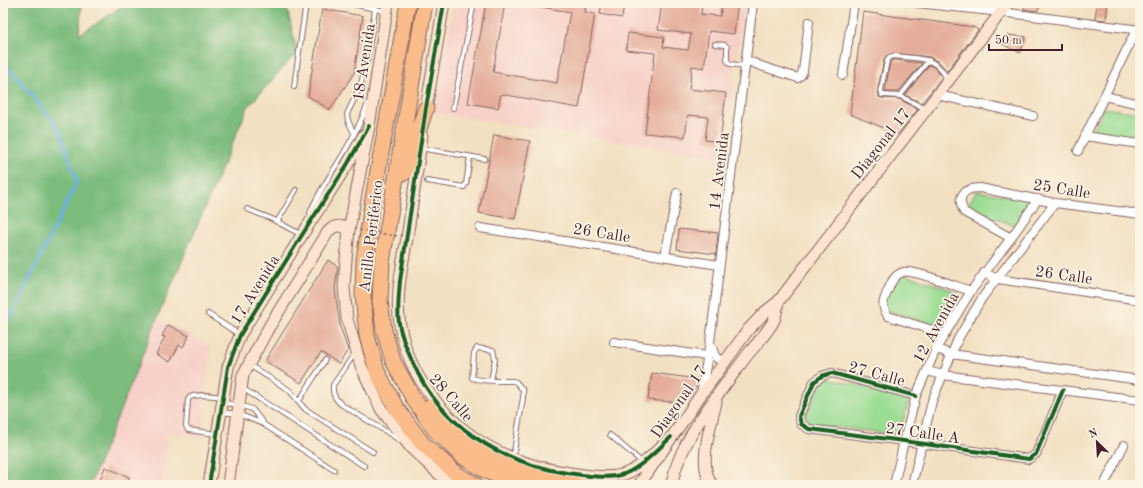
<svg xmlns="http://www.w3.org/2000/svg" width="1143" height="488" font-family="'Old Standard TT',serif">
<rect width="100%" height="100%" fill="#fcf5e5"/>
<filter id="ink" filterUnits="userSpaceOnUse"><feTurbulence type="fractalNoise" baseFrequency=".025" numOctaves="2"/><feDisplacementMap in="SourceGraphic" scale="8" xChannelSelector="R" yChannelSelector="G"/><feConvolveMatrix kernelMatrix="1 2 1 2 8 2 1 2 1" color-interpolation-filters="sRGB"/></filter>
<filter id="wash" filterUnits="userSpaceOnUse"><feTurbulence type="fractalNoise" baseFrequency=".012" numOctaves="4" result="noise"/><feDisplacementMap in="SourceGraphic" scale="16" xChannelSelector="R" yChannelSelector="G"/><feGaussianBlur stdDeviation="0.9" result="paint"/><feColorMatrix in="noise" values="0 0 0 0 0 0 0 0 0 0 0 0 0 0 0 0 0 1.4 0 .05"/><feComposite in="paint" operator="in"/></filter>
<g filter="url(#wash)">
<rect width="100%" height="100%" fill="#f2e0c2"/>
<path fill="#f7d1c7" d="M454,3H744L724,158L434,113Z
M157,319L188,333L210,348L202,438L167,433L161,485H90Z"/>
<path fill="#9adc93" stroke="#727e5f" d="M1104,108L1140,113V139L1092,133Z
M976,191L1037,200L1015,226L967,207Z
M899,272L960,293L939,328L882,308L879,301L893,275Z
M830,378L909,399L899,435L811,424L806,416L819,384Z"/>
<path fill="#7bbc7d" stroke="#626e54" d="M3,3H82L79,35L127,3H282L287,8L297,52L248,107L157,319L90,485H3Z"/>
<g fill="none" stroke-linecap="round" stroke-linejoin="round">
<path stroke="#6cb0e2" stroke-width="3" d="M3,61L59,128L77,182L12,315L3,328"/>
</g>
<g id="blocks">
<path fill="#e4ac9a" d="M486,3H505L493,72L557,83L570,12L541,7V3H586L585,12L595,14L579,108L501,94L498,108L468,103Z
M602,3H624L622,18L600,14Z
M662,3H702L701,14L720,16L722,3H738L734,34L709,31L704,68L692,66L689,89L726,93L720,142L705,140L708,117L688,115L685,137L645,133L655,53L626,50L628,33L664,37L663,47L688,50L691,34L658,30Z
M1028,3H1043L1037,11L1023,9Z
M1097,3H1108L1106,20L1095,19Z
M322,9L363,16L354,73L330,110L308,96Z
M863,12L974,27L978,30L947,71L940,63L930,57L894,53L886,56L884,60L878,88L879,97L882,98L899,99L918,109L898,134L850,114Z
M1008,35L1026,37L1020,53L1002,44L1004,38Z
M894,60L922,63L898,92H885L890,62Z
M929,65L935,68L942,77L922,103L905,95Z
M494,135L530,141L515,219L479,213Z
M679,229L718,233L716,254L677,249Z
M328,260L338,267L335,289L340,327L348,350L339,364L321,352L301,383L265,361Z
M168,325L189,336L183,347L179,345L170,362L156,354L165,337L162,336Z
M652,373L698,379L697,386L684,403L648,400Z
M105,467L129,477L126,485H98Z"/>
</g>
</g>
<g filter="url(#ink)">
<use href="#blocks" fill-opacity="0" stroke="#856360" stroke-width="1"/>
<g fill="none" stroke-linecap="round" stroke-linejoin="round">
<g stroke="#856360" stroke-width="6">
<path id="lane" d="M348,3L385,11
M715,44L725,45L727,47V60L730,64L745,66
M294,87L306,3
M900,96L929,60
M453,108L474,3
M926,109L900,96L882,95L881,89L887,61L889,58L894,56C917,59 936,55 947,79
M354,133L348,121L347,114L360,87L367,61L376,3
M420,148L485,159
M427,181L464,187L466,184L470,157
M247,209L272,219L300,234
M310,213C317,195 328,179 339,161C350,143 361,123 368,103
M277,222L296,190
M208,314L240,335
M355,353L333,385C332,394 335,399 342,405L387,432L401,441
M249,365L289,390L305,409L373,452
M491,381L495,359L493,350L477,348L474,353L472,378C485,382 499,381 513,381L516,382L523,390V398L513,457
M242,388L364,466
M299,401L325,360
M224,403L239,405L252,409L263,423
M221,412L238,414L263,424L334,470
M217,434L188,430L186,426L188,400L190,397C199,393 213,396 223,397
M610,435L643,463"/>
</g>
<g stroke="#856360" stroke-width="10">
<path id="street" d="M917,3L1001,12L1140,30
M746,60L761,66L798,78L801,75L803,71L809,22
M843,75L854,3
M937,95L1033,116
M1104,96L1140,104
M1085,136L1140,144
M1078,151L1136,30
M480,228L719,265
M1011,238L964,212C956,196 964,188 980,188L1055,203L1140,214
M665,256L677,193
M984,273L998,279L1140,300
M945,334L888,316C881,306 883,301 888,290C891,283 894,275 903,272C912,269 958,287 971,291
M614,342L706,356
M710,343L716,358L721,360L727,359
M936,349L951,354L1140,380
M927,371L943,375L1140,400
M701,395L710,342L753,3
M916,396L832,373L822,376L814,382L799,416L801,424L809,429L904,441L1029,459L1036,454L1063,390
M894,485L904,441L916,396L936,349L971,291L1011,238L1038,199
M912,485L932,401L958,339L982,298L1055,203
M1104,485L1124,445"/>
</g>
<g stroke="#856360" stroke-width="13">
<path id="secondary" d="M388,3L369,126L349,230L346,259L344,287L347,319L361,366L381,409L411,448L451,485
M425,115L444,3
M422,136C417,170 412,204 407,238C402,266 395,296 400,325C408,376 447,425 493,449C517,462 543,469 570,473C586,475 605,479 621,475C641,470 657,450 671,437
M209,485L228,367L240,335L302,235L347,165L364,135
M228,485L243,375L269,327L328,232C335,224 341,225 349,230
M639,485L700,396L748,330L765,312L778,302L1008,3
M672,485C677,443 723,388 748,354C756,345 769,330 774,320C776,315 777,308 778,302
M712,485C697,465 711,425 716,402"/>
</g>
<g stroke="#856360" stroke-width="17">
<path id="highway" d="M408,3L371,210L364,261L363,295L367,336L377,371L395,406L422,443L458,475L475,485
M425,3L382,262L380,301L384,330L393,361L413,398L435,430L462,456L486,471L523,485
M404,173L426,108
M430,407C469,453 515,476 575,485"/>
</g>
<use href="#lane" stroke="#fff" stroke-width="4"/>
<use href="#street" stroke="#fff" stroke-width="8"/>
<use href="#secondary" stroke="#fde4d0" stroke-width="11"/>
<use href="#highway" stroke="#f9bc8a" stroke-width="15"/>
<path stroke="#856360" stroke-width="1.5" stroke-dasharray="3 3" stroke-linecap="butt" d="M359,230L397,236"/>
<g stroke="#fcf5e5" stroke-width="6">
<path id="cycleway" d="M444,3L426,108L400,281C399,295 397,309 399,323C401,337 407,350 413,363C440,425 501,463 567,473C584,475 607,480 624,474C642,467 657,450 671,437
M916,396L832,373L822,376L814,382L799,416L801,424L809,429L904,441L1029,459L1036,454L1063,390
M209,485L228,367L240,335L302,235L347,165L369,126"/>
</g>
<use href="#cycleway" stroke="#1b5e20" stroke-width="4"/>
</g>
</g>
<g text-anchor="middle" stroke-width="3.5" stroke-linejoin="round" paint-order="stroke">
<g font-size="16" fill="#4a1f2b" stroke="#fcf5e5">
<text transform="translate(363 62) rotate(-81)" y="6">18 Avenida</text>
<text transform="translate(880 143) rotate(-52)" y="6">Diagonal 17</text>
<text transform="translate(718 171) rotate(-83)" y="6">14 Avenida</text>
<text transform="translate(1062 188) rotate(9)" y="6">25 Calle</text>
<text transform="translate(602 232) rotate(9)" y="6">26 Calle</text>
<text transform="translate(370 236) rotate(-83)" y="6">Anillo Periférico</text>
<text transform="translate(1064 274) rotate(8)" y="6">26 Calle</text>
<text transform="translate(254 289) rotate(-58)" y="6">17 Avenida</text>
<text transform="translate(935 327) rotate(-61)" y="6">12 Avenida</text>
<text transform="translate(877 373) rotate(15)" y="6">27 Calle</text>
<text transform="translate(452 397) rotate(49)" y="6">28 Calle</text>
<text transform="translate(678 401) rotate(-55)" y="6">Diagonal 17</text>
<text transform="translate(923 432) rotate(8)" y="6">27 Calle A</text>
</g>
</g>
<rect width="1143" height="488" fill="none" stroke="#fcf5e5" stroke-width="16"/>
<g transform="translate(1097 442) rotate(335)" stroke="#fcf5e5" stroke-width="3" paint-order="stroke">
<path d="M0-3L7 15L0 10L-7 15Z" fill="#4a1f2b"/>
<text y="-6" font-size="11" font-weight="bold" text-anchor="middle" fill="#4a1f2b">N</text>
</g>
<path d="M989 44v6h73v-6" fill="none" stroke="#4a1f2b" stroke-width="2"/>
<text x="995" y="44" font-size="12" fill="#4a1f2b" stroke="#fcf5e5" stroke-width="3" paint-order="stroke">50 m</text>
</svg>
